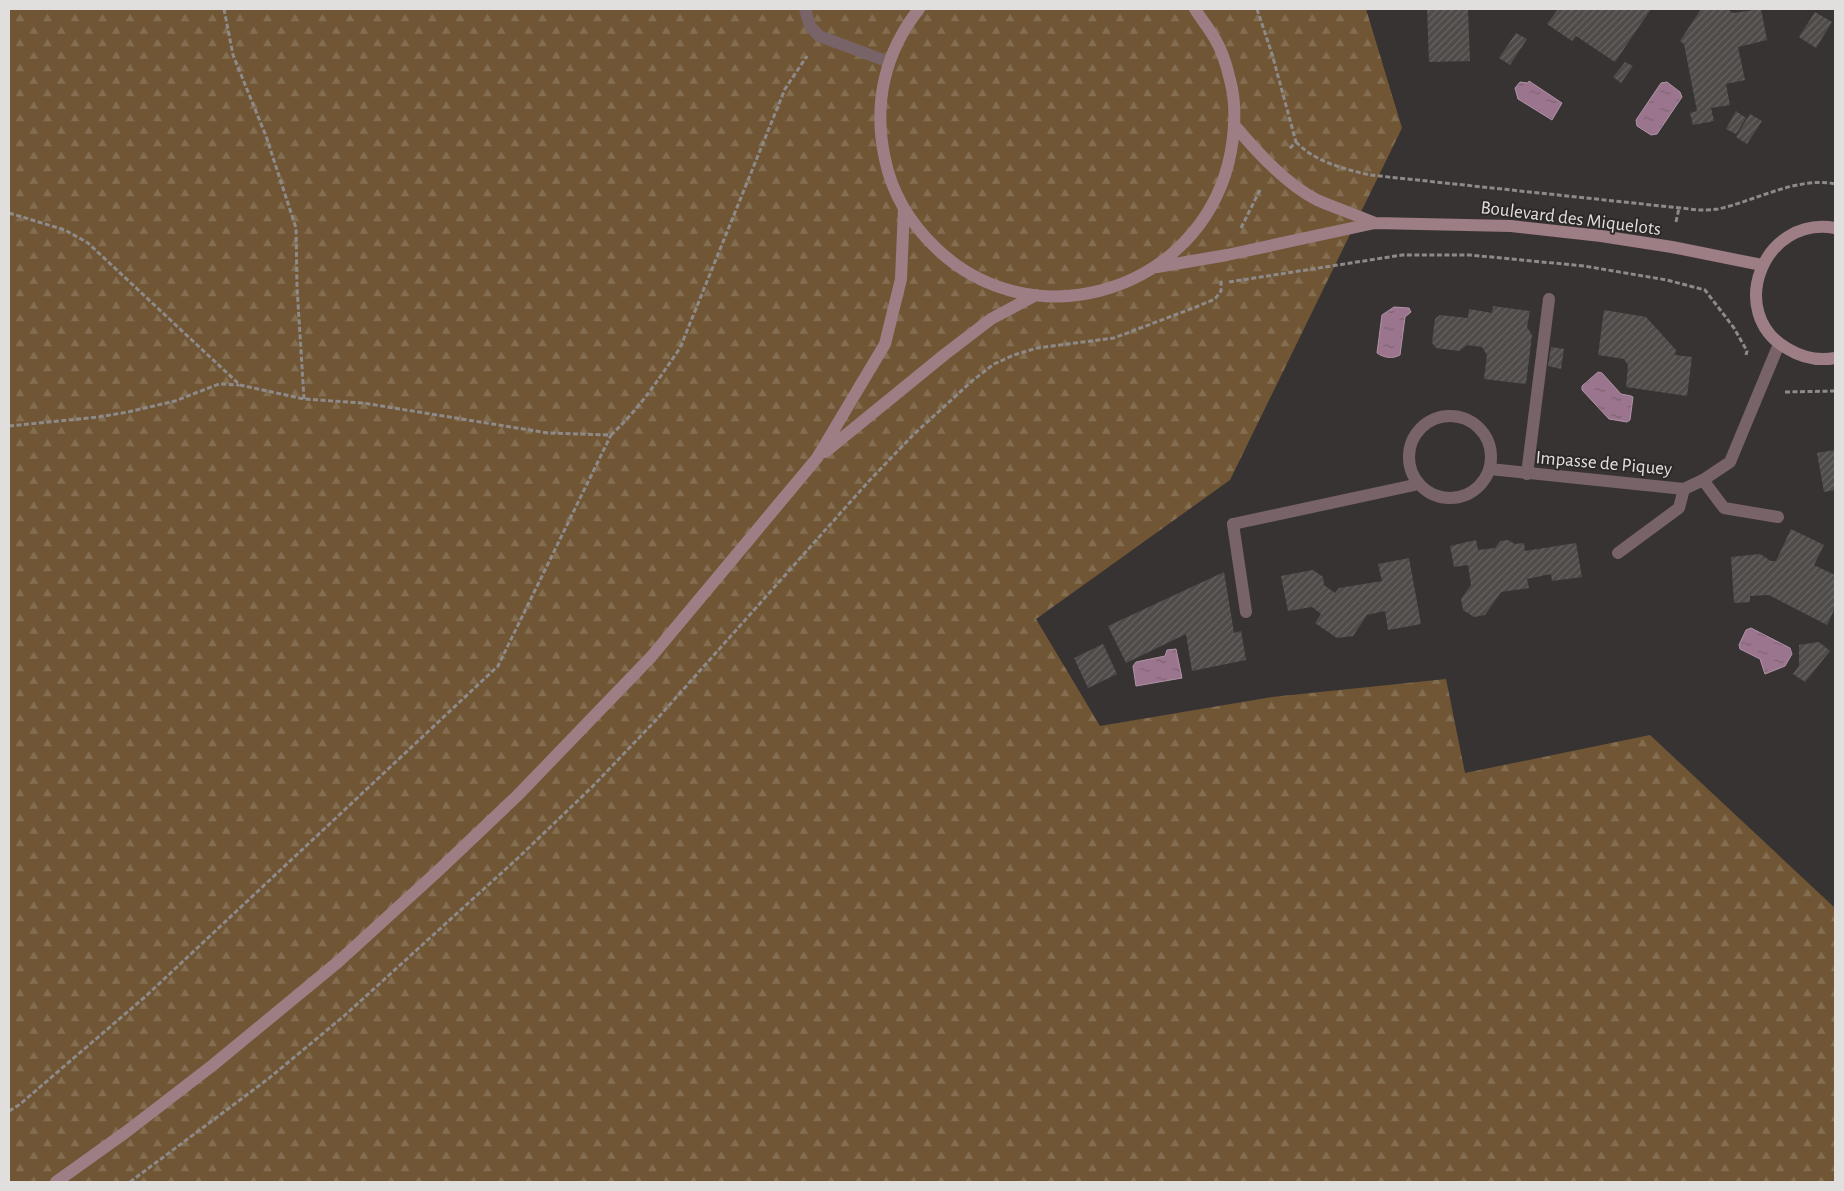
<svg xmlns="http://www.w3.org/2000/svg" width="1844" height="1191" font-family="'Alegreya Sans',sans-serif">
<defs>
<pattern id="forest-firs" width="22" height="20" patternUnits="userSpaceOnUse" patternTransform="scale(1.25)"><rect width="22" height="20" fill="#705635"/><path d="M5 1l3.5 6h-7zM16 11l3.5 6h-7z" fill="#846e52"/></pattern>
<pattern id="water-ripples" width="26" height="14" patternUnits="userSpaceOnUse" patternTransform="scale(1.25)"><rect width="26" height="14" fill="#9b758d"/><path d="M2 4q2-2 4 0t4 0M15 11q2-2 4 0t4 0" fill="none" stroke="#7d6473"/></pattern>
<pattern id="building-hatch" width="6" height="6" patternUnits="userSpaceOnUse" patternTransform="scale(1.25)"><rect width="6" height="6" fill="#4f4b49"/><path d="M-1 1l2-2M0 6l6-6M5 7l2-2" fill="none" stroke="#686463"/></pattern>
</defs>
<rect width="100%" height="100%" fill="#383333"/>
<path fill="url(#forest-firs)" d="M9,9H1366L1402,128L1230,480L1036,619L1100,726L1272,697L1446,679L1465,773L1650,735L1835,908V1182H9Z"/>
<path fill="url(#water-ripples)" stroke="#b094a5" d="M1529,81L1562,103L1552,120L1518,99L1515,88L1520,82L1528,83Z
M1667,82L1680,92L1682,97L1657,134L1651,135L1637,126L1636,120L1661,83Z
M1394,307L1409,308L1411,312L1405,317L1400,355C1393,359 1384,358 1377,353L1382,315Z
M1598,372L1602,373L1621,394L1631,396L1633,397L1630,420L1627,422L1609,419L1582,390V386Z
M1751,628L1790,648L1792,654L1785,666L1765,674L1760,659L1740,649L1739,645L1746,630Z
M1176,649L1182,678L1136,686L1133,666L1136,662L1165,656L1167,650Z"/>
<path fill="url(#building-hatch)" d="M1427,9H1468L1470,61L1429,62Z
M1558,9H1651L1615,62L1576,36L1572,41L1547,24Z
M1701,9H1727L1733,13L1761,9L1767,40L1738,47L1745,80L1726,84L1730,105L1711,108L1714,121L1693,125L1690,113L1697,111L1684,44L1680,41Z
M1815,12L1832,22L1816,48L1799,37Z
M1516,33L1527,39L1510,65L1499,58Z
M1625,62L1633,66L1621,83L1613,77Z
M1736,111L1746,118L1736,134L1726,129Z
M1750,114L1762,121L1747,144L1736,137Z
M1493,306L1530,311L1527,327L1532,335L1526,384L1484,379L1487,355L1482,347L1467,345L1459,351L1436,348L1432,343L1435,319L1440,315L1468,318L1469,309L1492,313Z
M1604,310L1646,317L1676,350L1675,355L1692,357L1687,396L1626,387L1628,365L1624,359L1598,355Z
M1551,347L1564,349L1561,369L1548,366Z
M1835,450V490L1824,492L1817,453Z
M1791,529L1824,545L1814,565L1835,575V608L1827,625L1769,595L1750,596V602L1734,603L1731,557L1760,554L1771,561H1776Z
M1476,540L1478,550L1495,548L1500,541L1508,540L1515,544L1524,543L1525,551L1576,543L1582,577L1552,581L1551,574L1527,579L1529,588L1501,592L1485,615L1474,617L1463,610L1461,599L1471,585L1468,565L1454,567L1450,546Z
M1409,558L1421,624L1388,630L1385,611L1367,615L1353,636L1337,638L1315,623L1321,614L1312,607L1288,611L1281,576L1313,570L1323,577L1324,585L1335,593L1339,588L1382,581L1378,564Z
M1224,572L1234,633L1241,631L1246,660L1192,671L1186,634L1126,663L1108,626Z
M1819,642L1830,651L1805,682L1793,674L1799,666V645Z
M1103,644L1117,674L1088,688L1074,658Z"/>
<g fill="none" stroke-linecap="round" stroke-linejoin="round">
<path stroke="#8e8a8a" stroke-width="3" stroke-dasharray="5 2.5" stroke-linecap="butt" d="M224,9L233,55L266,136L296,228L297,287L304,399
M1257,9L1272,54L1296,142L1289,149
M1296,142C1315,162 1344,169 1370,175L1699,210C1705,210 1712,210 1718,209C1755,201 1798,176 1835,184
M9,213L65,230L88,243L240,385L304,399L363,403L548,433L611,435C640,408 658,380 680,348L785,89L807,56
M1676,222L1679,208
M1241,228L1261,188
M1229,282L1402,255H1470L1584,266L1667,280L1705,290L1734,328L1747,351L1746,355
M1785,392L1835,391
M9,426L98,417L128,412L175,401L219,384L239,385
M9,1111L19,1105L146,996L498,666L611,435
M130,1182L268,1079L344,1016L519,857L592,787L656,720L869,481L913,435L972,381L994,364L1014,355L1037,348L1114,338L1196,307L1215,299L1221,291V279"/>
<path stroke="#786468" stroke-width="12" d="M1527,474L1549,299
M1703,480L1724,508L1778,517
M1233,524L1246,612
M1618,553L1679,508L1684,489"/>
<path stroke="#786468" stroke-width="12" d="M805,9L810,26L819,36L889,62
M1409 457a41 41 0 1 1 82 0a41 41 0 1 1-82 0Z
M1490,469L1684,489L1703,480L1730,462L1779,344
M1233,524L1419,484"/>
<path stroke="#9d7e85" stroke-width="12" d="M919,9C884,53 873,105 885,159C892,194 911,224 936,248C1029,338 1185,296 1225,175C1234,147 1238,108 1230,80C1227,67 1222,50 1215,39C1209,28 1201,19 1195,9
M1235,126C1257,152 1286,184 1317,200C1336,208 1356,215 1375,223
M1835,228C1763,215 1725,314 1788,349C1803,358 1818,361 1835,358
M1157,267L1227,255L1375,223L1511,226L1601,236L1672,247L1762,265
M825,452L944,355L991,319L1036,295
M56,1182L126,1132L213,1065L338,962L439,870L517,796L651,657L817,458L885,344L901,279L904,209"/>
</g>
<g text-anchor="middle" stroke-width="4" stroke-linejoin="round" paint-order="stroke">
<g font-size="19" fill="#e1dede" stroke="#2e2929">
<text transform="translate(1571 217) rotate(7)" y="7">Boulevard des Miquelots</text>
<text transform="translate(1604 462) rotate(5)" y="7">Impasse de Piquey</text>
</g>
</g>
<rect width="1844" height="1191" fill="none" stroke="#e1dede" stroke-width="20"/>
</svg>
